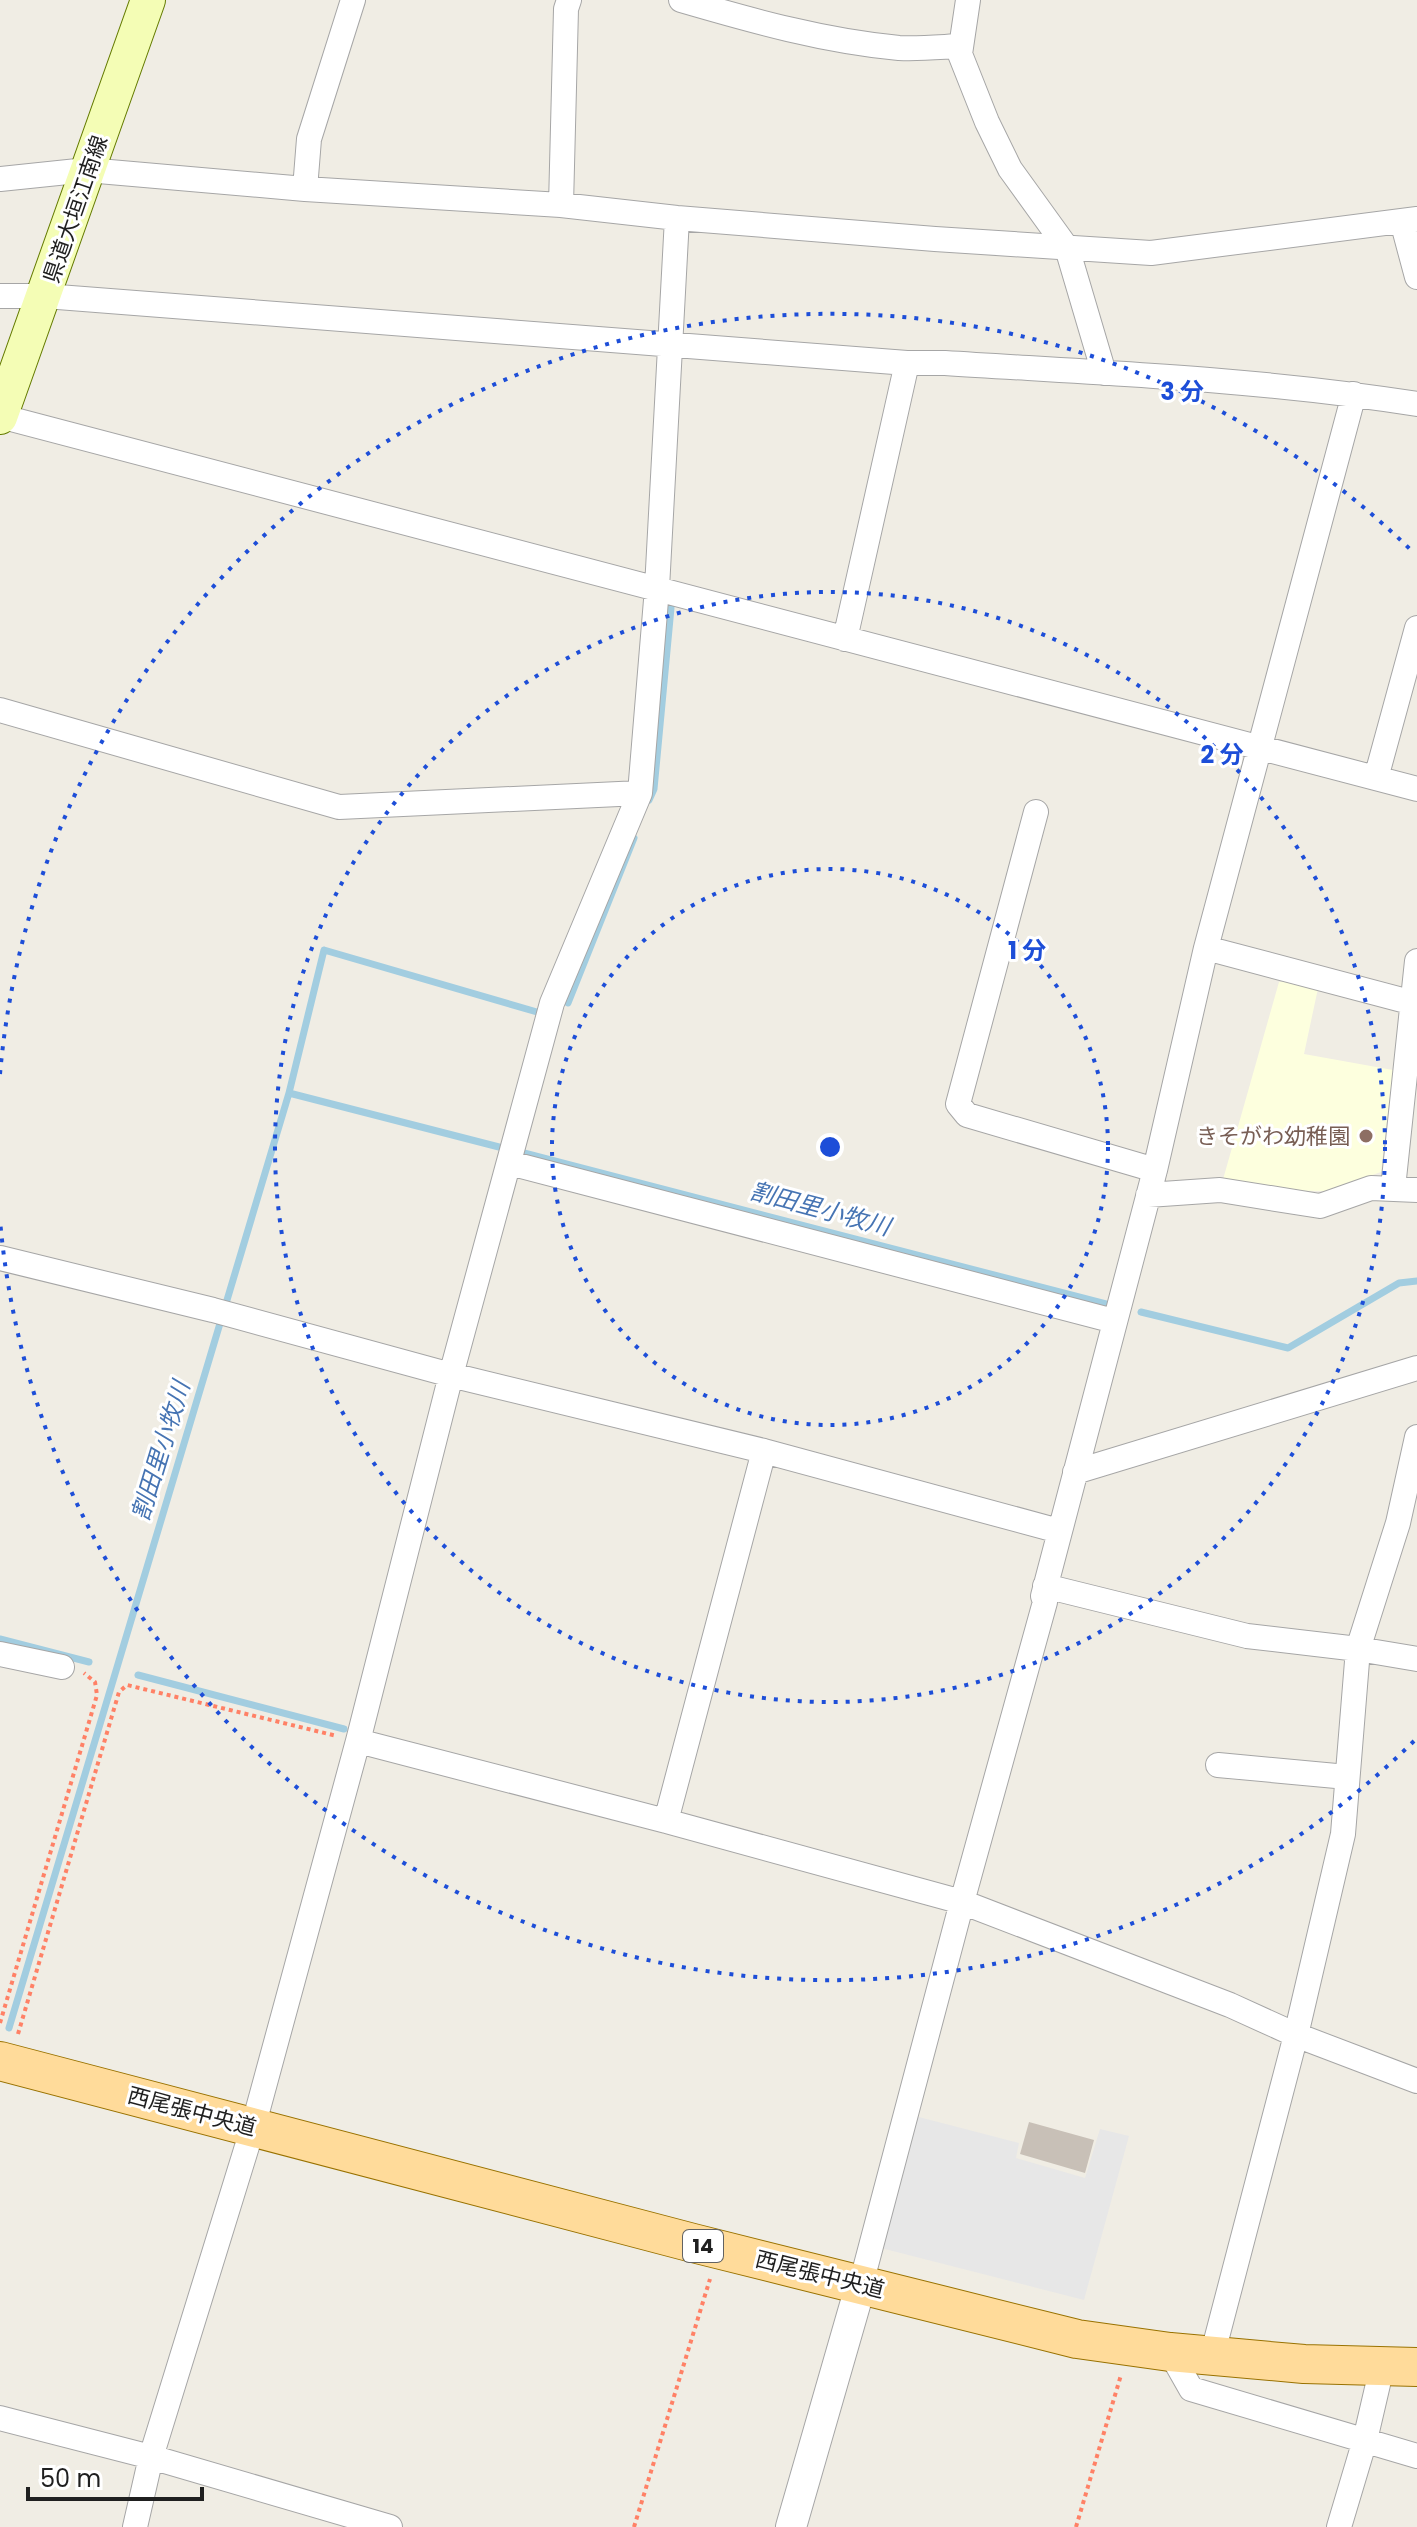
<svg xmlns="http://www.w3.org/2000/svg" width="1417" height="2527" font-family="Poppins,'Noto Sans JP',sans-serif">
<rect width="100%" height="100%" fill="#f0ede4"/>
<path fill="#fdffde" d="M1320,979L1304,1054L1393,1070L1381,1172L1326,1191L1220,1190L1279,982Z"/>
<path fill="#e7e7e7" d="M915,2116L1019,2143L1016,2158L1085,2178L1100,2129L1129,2136L1084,2300L881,2248Z"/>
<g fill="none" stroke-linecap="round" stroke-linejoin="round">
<path stroke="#a2cde0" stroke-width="7" d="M649,800L654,789L671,608
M568,1003L634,838
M289,1093L324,950L537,1012
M524,1153L1106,1304
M1141,1312L1288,1348L1399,1283L1417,1281
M0,1639L89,1662
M138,1675L344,1729
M9,2028L289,1093L499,1147"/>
</g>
<path fill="#c8c0b7" d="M1029,2122L1094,2140L1085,2173L1020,2154Z"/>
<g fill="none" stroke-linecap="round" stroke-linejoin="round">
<g stroke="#a6a6a6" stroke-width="26">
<path id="minor" d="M681,0C753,21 824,41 899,48C919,49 940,47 961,46
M968,0L960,54L987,122L1010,169L1067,248L1104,373
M0,179L87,170L305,189L561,205L677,218L935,239L1151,253L1417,219
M305,189L309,139L353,0
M561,205L566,9L569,0
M1402,221L1417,277
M0,296H45L907,363H945C1102,373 1261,379 1417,404
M0,416L1417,789
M845,639L907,363
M0,710L339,807L640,793
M1376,778L1417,628
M1036,812L958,1104L967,1115L1155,1170
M1206,948L1417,1004
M510,1163L1114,1321
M1393,1188L1417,961
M1148,1195L1220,1190L1320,1206L1371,1188L1417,1190
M0,1258L213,1310L451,1375L764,1451L1059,1531
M1075,1472L1417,1368
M1045,1586L1247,1636L1358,1649L1417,1659
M0,1654L62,1667
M358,1741L666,1821L962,1902L1230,2005L1296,2035L1417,2081
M1218,1765L1347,1777
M666,1821L764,1451
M861,2284L962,1902L1045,1602L1043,1596L1155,1170L1206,948L1354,394
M1170,2352L1191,2389L1417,2456
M1212,2356L1296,2035L1343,1834L1358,1649L1398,1523L1417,1437
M0,2418L151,2457L390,2527
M135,2527L151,2457L253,2127L358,1741L451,1375L552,1003L640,793L657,588L677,218
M1339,2527L1365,2440L1382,2367"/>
</g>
<g stroke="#a6a6a6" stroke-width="32">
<path id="tertiary" d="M791,2527L861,2284"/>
</g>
<g stroke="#647b00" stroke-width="36">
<path id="secondary" d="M0,417L148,0"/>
</g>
<g stroke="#997200" stroke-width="40">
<path id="primary" d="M0,2061L693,2243L1077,2339L1170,2352L1304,2364L1417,2367"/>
</g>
<path stroke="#ff8166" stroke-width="4" stroke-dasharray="4 4" stroke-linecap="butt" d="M0,2023L97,1695L95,1682L84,1673
M18,2034L119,1692L127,1685L337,1736
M634,2527L710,2279
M1076,2527L1121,2375"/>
<use href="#minor" stroke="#fff" stroke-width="24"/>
<use href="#tertiary" stroke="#fff" stroke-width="30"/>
<use href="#secondary" stroke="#f4fdb5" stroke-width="34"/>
<use href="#primary" stroke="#ffdb9a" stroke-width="38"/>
</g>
<g fill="none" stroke="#1d4ed8" stroke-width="4" stroke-dasharray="4 8">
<circle cx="830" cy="1147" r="278"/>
<circle cx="830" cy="1147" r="555"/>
<path d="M1414 1741A833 833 0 0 1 0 1220M0 1074A833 833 0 0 1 1414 553"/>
</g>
<circle fill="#8d6e63" stroke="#fff" stroke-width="3" cx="1366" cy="1136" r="8"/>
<g text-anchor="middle" stroke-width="6" stroke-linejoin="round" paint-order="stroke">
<rect fill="#fff" stroke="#626262" stroke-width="2" x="683" y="2230" width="40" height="32" rx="6"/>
<g font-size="20" font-weight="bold" fill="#1f1f1f">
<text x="703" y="2253">14</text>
</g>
<g font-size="22" fill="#1f1f1f" stroke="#fff">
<text transform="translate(75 209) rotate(-71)" y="8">県道大垣江南線</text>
<text transform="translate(192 2111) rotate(15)" y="8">西尾張中央道</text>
<text transform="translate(820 2274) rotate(14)" y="8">西尾張中央道</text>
</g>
<g font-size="22" fill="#785e54" stroke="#fff" text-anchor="end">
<text x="1350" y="1144">きそがわ幼稚園</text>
</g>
<g font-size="24" font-style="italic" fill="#4674b3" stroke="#fff">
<text transform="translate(820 1209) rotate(15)" y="8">割田里小牧川</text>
<text transform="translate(161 1451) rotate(-73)" y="8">割田里小牧川</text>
</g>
</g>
<circle cx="830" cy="1147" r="12" fill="#1d4ed8" stroke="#fff" stroke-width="4"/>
<g font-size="24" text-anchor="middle" font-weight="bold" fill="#1d4ed8" stroke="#fff" stroke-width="6" stroke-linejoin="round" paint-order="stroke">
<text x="1182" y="400">3 分</text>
<text x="1222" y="763">2 分</text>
<text x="1027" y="959">1 分</text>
</g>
<path d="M28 2487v12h174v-12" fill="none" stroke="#1f1f1f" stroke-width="4"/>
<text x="40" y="2487" font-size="24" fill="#1f1f1f" stroke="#ffffff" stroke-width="6" paint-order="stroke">50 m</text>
</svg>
